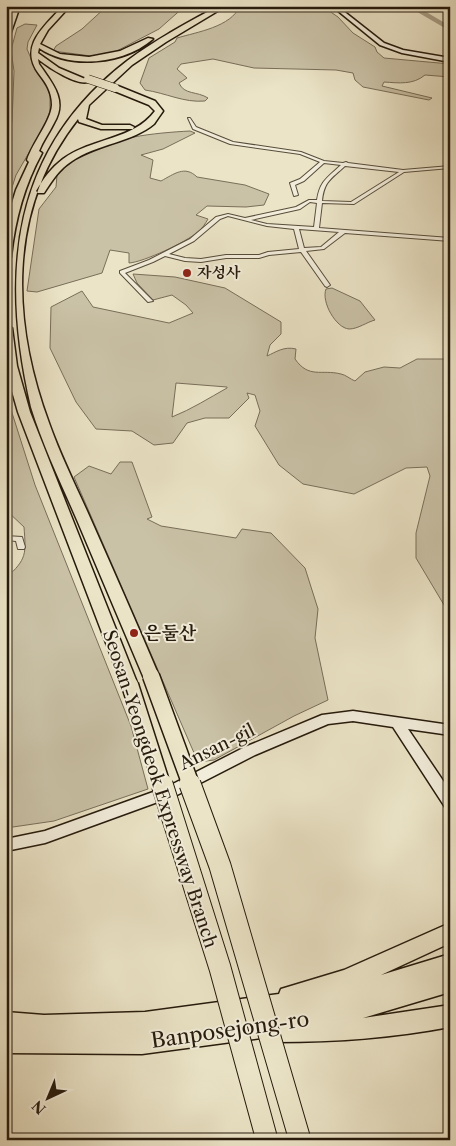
<svg xmlns="http://www.w3.org/2000/svg" width="456" height="1146" font-family="'Libre Caslon Text','Noto Serif KR',serif">
<rect width="100%" height="100%" fill="#ebe4c7"/>
<filter id="stains"><feTurbulence type="fractalNoise" baseFrequency=".004" numOctaves="4"/><feColorMatrix values="0 0 0 0 .2 0 0 0 0 .09 0 0 0 0 .02 0 0 0 .5 -.17"/></filter>
<radialGradient id="worn" r=".72"><stop offset=".6" stop-color="#630" stop-opacity="0"/><stop offset="1" stop-color="#630" stop-opacity=".3"/></radialGradient>
<path fill="#cac2a7" stroke="#786e5a" fill-rule="evenodd" d="M107,6H185L159,29L109,55L91,56L53,51L56,46L82,29Z
M240,6H322L338,17L353,33L375,47L377,52L384,58L450,64V77L425,75C413,85 399,83 384,82L382,86L432,98L429,100L363,87L355,80L353,73L336,70L254,68L213,59L181,64L177,69L187,78L179,83C184,95 197,91 208,98L205,101C184,103 166,93 145,90L140,83L149,58L175,42L177,38C197,32 231,27 240,6Z
M25,24L37,25L28,42L27,49L35,68L46,82L50,96V111L45,125L16,175L6,206V135L12,122L14,71L11,50L17,28Z
M190,131L195,133L163,149L141,155L153,160L150,178L161,181C174,174 185,165 197,177L245,185L269,194L264,205L246,207L207,206L196,215L208,219C205,224 202,229 198,232C186,242 144,262 129,263V253L110,250L102,273L37,292L27,291L39,209L56,187L57,175C64,169 70,162 78,157C110,137 154,133 190,131Z
M133,274L175,277L225,288L281,322V334L270,345L267,356C276,352 284,346 296,349L295,359C309,379 321,369 341,374C346,375 350,379 355,381L365,372L384,367L400,368L417,359H450V615L416,558V533L430,476L427,467L406,468L354,494L303,484L279,465L255,426L260,411L255,395L247,393L249,398L229,418H205L187,423L173,443L154,445L132,431L96,429L76,402L50,348L51,307L82,291L93,307L169,323L193,313L186,305L172,295L153,300L137,283ZM176,383L227,387V388C209,398 192,409 172,417Z
M332,288L360,301L375,320C367,322 358,329 349,329C336,328 321,302 326,289Z
M6,394L35,485L131,726L148,789L54,821L6,828V578C27,559 26,554 24,527L6,510Z
M120,462H132L152,517L147,519L161,526L236,538L242,529L271,533L305,568L318,609L315,638L328,700L294,716L214,760L198,762L74,477L89,466L111,474Z"/>
<g fill="none" stroke-linecap="round" stroke-linejoin="round">
<path fill="#a89f87" fill-rule="evenodd" d="M407,6H416L450,26V31Z"/>
<g stroke="#574c3b" stroke-width="2">
<path id="street" d="M188,118H190L196,127L233,142L301,152L324,161L343,163L346,162L348,163L403,170L450,166V168L404,172L354,204L322,203L319,228L450,238V241L345,233L324,249L306,251L330,285L327,287L325,286L301,252L269,255L259,258H226L201,262L185,261L165,256L153,262L125,273L153,301L148,302L120,273V271L149,260L190,239L216,217L228,214L245,218L296,207L309,200H317C320,181 327,178 341,165L324,163L304,181L295,185L298,195L294,196L290,183L300,179L320,162L300,154L230,144L193,129ZM345,166L399,172L351,202L322,201C324,181 331,179 345,166ZM310,202L317,203L314,227L267,224L251,220L300,209ZM228,216L267,226L294,229L299,249L268,252L259,255H226L201,259L185,258L169,254L194,241L220,219ZM299,229L339,232L321,247L304,248Z
M6,536L22,537L25,547L24,549H18L16,541L6,540Z"/>
</g>
<g stroke="#261a0c" stroke-width="3">
<path id="secondary" d="M332,6H337L384,43L403,50L450,58V62L402,53L380,45Z
M353,711L450,725V735L408,729L450,791V809L445,807L393,727L353,721L328,724L255,755L177,795L45,843L6,851V839L45,831L167,787L245,747L322,715Z"/>
</g>
<g stroke="#261a0c" stroke-width="3">
<path id="highway" d="M14,6H20L9,38L6,40V27Z
M63,6H70L48,30L40,44L60,54L89,57L120,51L148,38L153,39C124,64 71,70 39,48L38,53L59,68L90,81C79,88 48,67 38,59L39,64C52,83 68,100 54,123C49,133 43,141 39,151L42,153C24,186 15,220 11,257L6,260L8,216L16,190L29,162L27,160C33,142 51,121 52,105C52,92 46,83 39,74C18,46 45,26 63,6Z
M218,6H226L166,42L132,65L89,105L86,119L102,125H130L134,127L133,129H101L79,122L78,119C7,209 11,320 49,423C61,457 77,488 91,520C114,572 137,624 159,676L157,680L151,682L145,680L143,676C121,624 99,572 77,520C61,483 43,446 31,407C0,273 11,150 127,61C155,40 187,23 218,6Z
M6,61L10,63V110L6,112Z
M112,86H118L155,101L163,111C160,115 157,120 154,124C135,141 95,145 72,161C59,169 52,181 44,193H38L36,191C44,178 51,168 63,159C91,138 134,140 155,111L149,105L112,90Z
M6,325L12,328L17,366L30,412L138,685L136,690L130,691L124,690L122,685L18,412L6,370Z
M450,923V943L381,975L450,954V992L363,1018L450,1005V1027C392,1038 335,1042 277,1042L269,1037L142,1054L6,1053V1012L44,1015L145,1012L279,994L281,989L344,970Z"/>
</g>
<use href="#street" fill="#f2eddb" fill-rule="evenodd"/>
<use href="#secondary" fill="#f2eddb" fill-rule="evenodd"/>
<use href="#highway" fill="#ebe4c7" fill-rule="evenodd"/>
<g stroke="#261a0c" stroke-width="9" stroke-linecap="butt">
<path id="highway-bridge-far2" d="M88,79L115,88"/>
</g>
<g stroke="#261a0c" stroke-width="19" stroke-linecap="butt">
<path id="highway-bridge-far1" d="M151,676L191,785
M130,685L162,785"/>
</g>
<g stroke="#261a0c" stroke-width="23" stroke-linecap="butt">
<path id="highway-bridge" d="M162,784L220,968L267,1140
M190,784L220,866L300,1140"/>
</g>
<use href="#highway-bridge-far2" stroke="#ebe4c7" stroke-width="8"/>
<use href="#highway-bridge-far1" stroke="#ebe4c7" stroke-width="16"/>
<use href="#highway-bridge" stroke="#ebe4c7" stroke-width="21"/>
</g>
<g fill="#8f2418" stroke="#f2eddb" stroke-width="2">
<circle cx="187" cy="273" r="5"/>
<circle cx="134" cy="633" r="5"/>
</g>
<g text-anchor="middle" stroke-width="4" stroke-linejoin="round" paint-order="stroke">
<g font-size="15" font-weight="bold" fill="#261a0c" stroke="#f2eddb" text-anchor="start">
<text x="197" y="278">자성사</text>
</g>
<g font-size="18" font-weight="bold" fill="#261a0c" stroke="#f2eddb" text-anchor="start">
<text x="144" y="639">은둘산</text>
</g>
<g font-size="18" fill="#261a0c" stroke="#f2eddb">
<text transform="translate(217 747) rotate(-26)" y="6">Ansan-gil</text>
<text transform="translate(160 789) rotate(72)" y="6">Seosan-Yeongdeok Expressway Branch</text>
</g>
<g font-size="21" fill="#261a0c" stroke="#f2eddb">
<text transform="translate(230 1030) rotate(-8)" y="7">Banposejong-ro</text>
</g>
</g>
<rect width="456" height="1146" fill="none" stroke="#ebe4c7" stroke-width="25"/>
<rect x="8" y="8" width="441" height="1131" fill="none" stroke="#261a0c" stroke-width="2.5"/>
<rect x="12" y="12" width="431" height="1121" fill="none" stroke="#261a0c"/>
<g transform="translate(48 1098) rotate(224)" stroke="#f2eddb" stroke-width="4" paint-order="stroke">
<path d="M0-4L9 19L0 12L-9 19Z" fill="#261a0c"/>
<text y="-8" font-size="14" font-weight="bold" text-anchor="middle" fill="#261a0c">N</text>
</g>
<rect width="100%" height="100%" filter="url(#stains)"/>
<rect width="100%" height="100%" fill="url(#worn)"/>
</svg>
